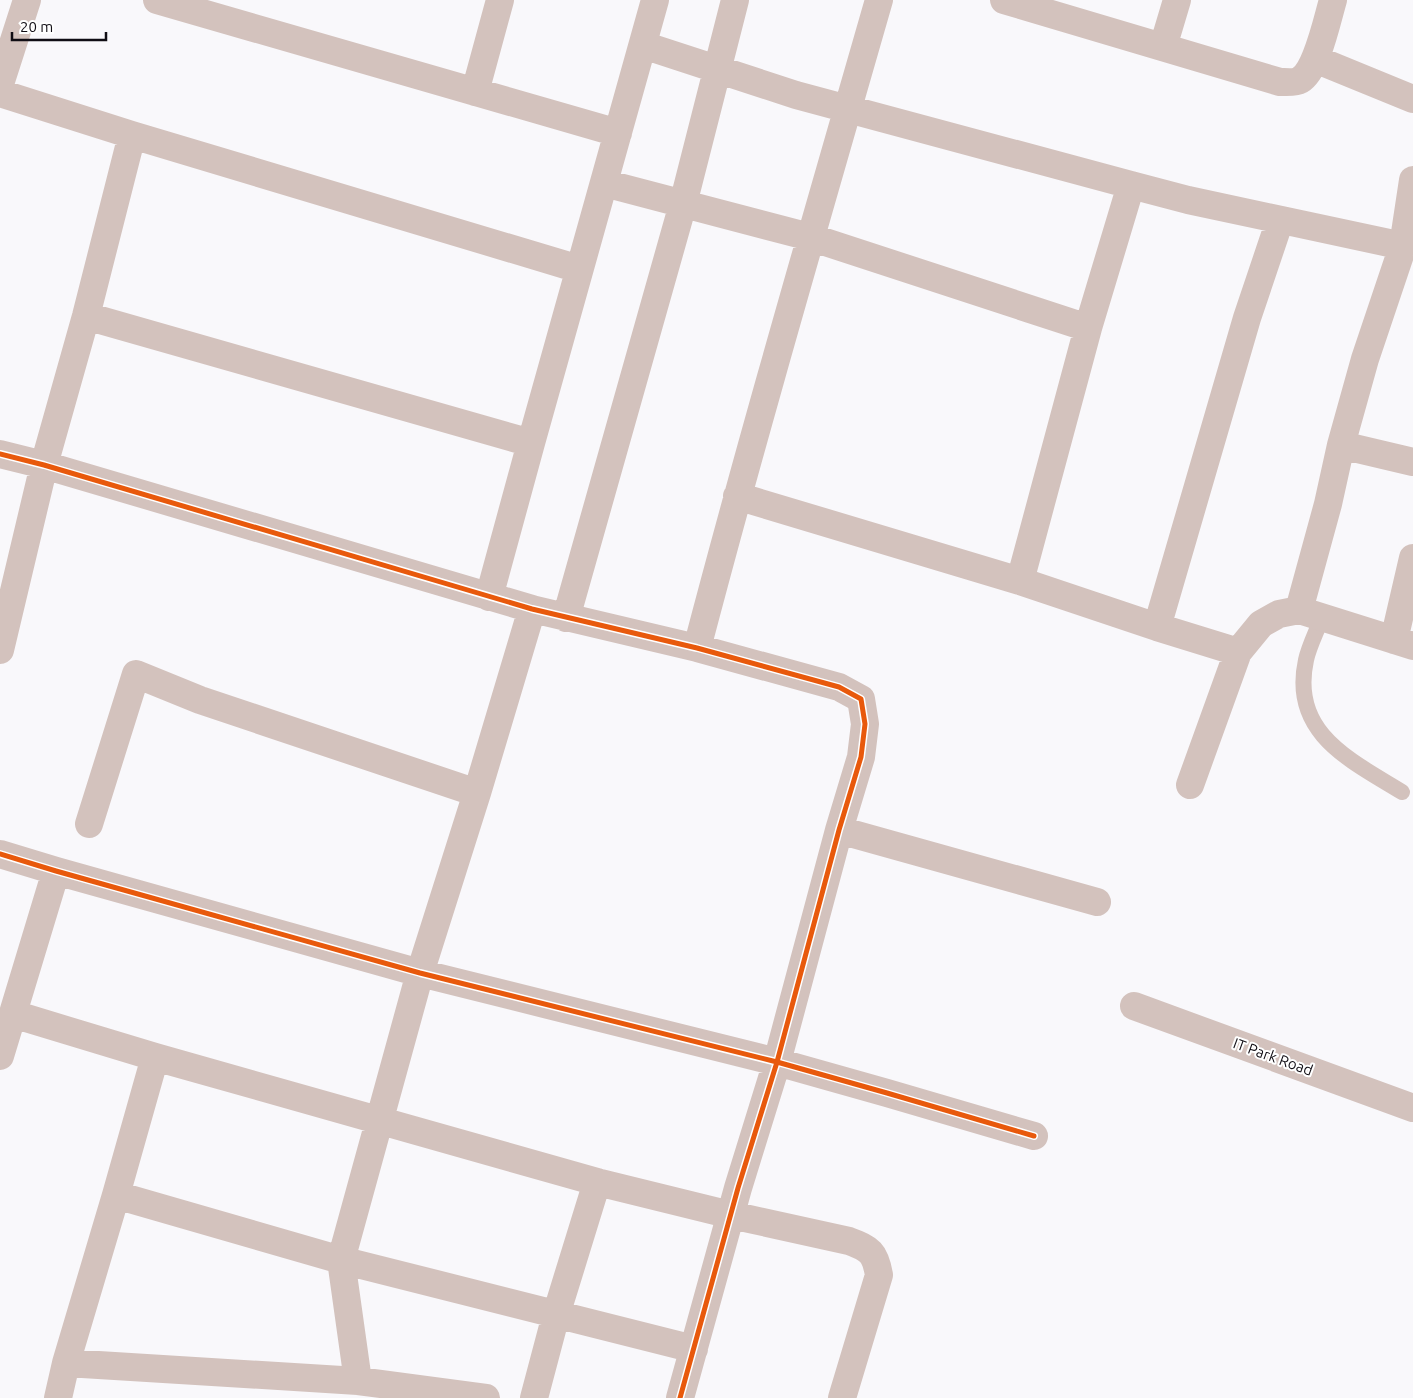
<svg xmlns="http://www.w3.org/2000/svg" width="1413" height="1398" font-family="Ubuntu,sans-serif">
<rect width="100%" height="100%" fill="#f9f8fb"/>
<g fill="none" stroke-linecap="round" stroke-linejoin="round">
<path stroke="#d3c2bd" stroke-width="16" d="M1322,617C1317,631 1309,646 1306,660C1290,733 1350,760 1402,792"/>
<path stroke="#d3c2bd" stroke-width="28" d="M157,0L618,133
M1004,0L1280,82C1286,82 1295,83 1300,80C1317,70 1327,20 1333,0
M643,45L796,95L1131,185L1188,200L1403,246
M1163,47L1177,0
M1315,59L1413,99
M0,84L27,0
M475,92L500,0
M0,93L132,135L579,269
M604,183L810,237L1088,328
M86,316L531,443
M1341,445L1413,462
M0,454L44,465L532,609L697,648L839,687L861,699L865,724L861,757L839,830L777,1062L738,1188L680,1398
M737,496L1020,581L1157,627L1238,652
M1020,581L1088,328L1131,185
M489,597L531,443L655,0
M1299,610L1328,504L1341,445L1365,359L1403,246L1413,180
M566,618L683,204L735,0
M1157,627L1247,318L1280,220
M1394,640L1413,558
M697,648C754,431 817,216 879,0
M0,650L44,465L86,316L132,135
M1190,785L1238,652L1261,624L1279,614L1299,610L1413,646
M89,824L136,674L200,700L477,793
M839,830L1097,902
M0,854L56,871L420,973L777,1062L887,1093L1034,1136
M1134,1006L1413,1108
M13,1014L155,1057L597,1182L731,1215L849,1241C870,1249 875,1252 879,1275L842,1398
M0,1056L56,871
M116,1195L341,1260L694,1349
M66,1363L358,1381L486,1398
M358,1381L341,1260L420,973L477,793L532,609
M58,1398L66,1363L116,1195L155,1057
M534,1398L556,1315L597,1182"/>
<g stroke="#fff" stroke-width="8">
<path id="cycleway" d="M0,454L44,465L532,609L697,648L839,687L861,699L865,724L861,757L839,830L777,1062L738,1188L680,1398
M0,854L56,871L420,973L777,1062L887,1093L1034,1136"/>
</g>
<use href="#cycleway" stroke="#e8590c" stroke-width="5"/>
</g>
<g text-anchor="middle" stroke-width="4" stroke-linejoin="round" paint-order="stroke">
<g font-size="15" fill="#100d14" stroke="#fff">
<text transform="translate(1273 1057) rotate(20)" y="5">IT Park Road</text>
</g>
</g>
<path d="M12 32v8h94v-8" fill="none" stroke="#100d14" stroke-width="2.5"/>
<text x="20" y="32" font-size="15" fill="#100d14" stroke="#ffffff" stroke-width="4" paint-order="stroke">20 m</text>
</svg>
